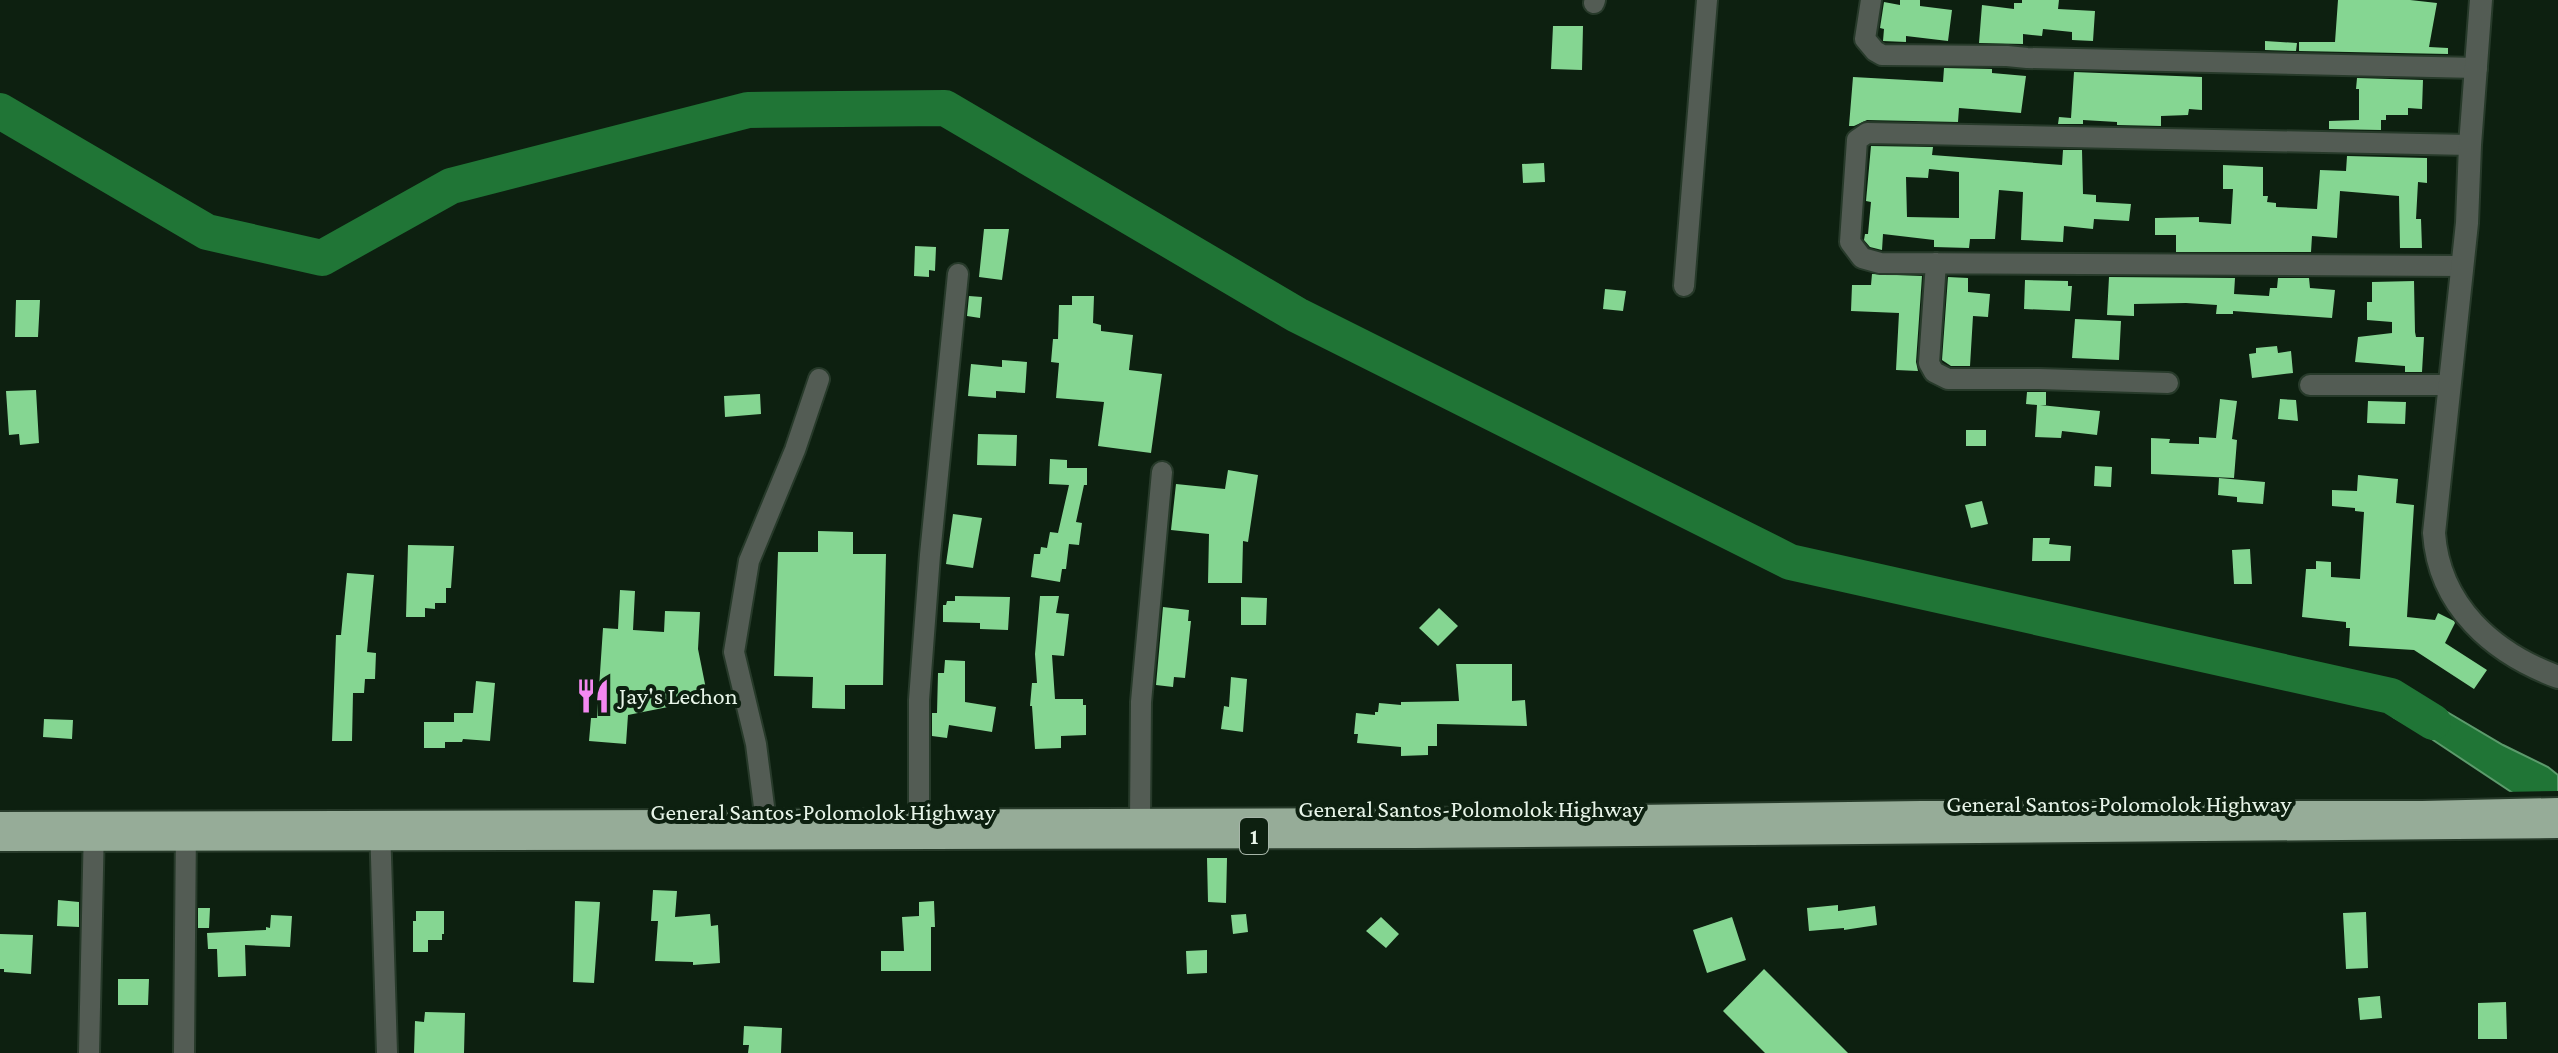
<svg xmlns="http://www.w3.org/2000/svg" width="2558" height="1053" font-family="'Crimson Pro',serif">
<rect width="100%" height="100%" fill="#0d2010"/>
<path fill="#207536" stroke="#5c9b6c" stroke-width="2" d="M2415,693L2503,745L2548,767L2558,775V823L2430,738L2393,717L2391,696Z"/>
<path fill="#0d2010" d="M2558,791V827L2502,792Z"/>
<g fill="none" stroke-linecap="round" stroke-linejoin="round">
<path stroke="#207536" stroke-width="36" d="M0,111L207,232L322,258L451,186L748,110L945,108L1297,315L1790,562L2391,696L2433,722"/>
</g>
<path fill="#85d692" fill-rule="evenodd" d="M1900,0H1920V6L1952,10L1948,41L1906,36V42L1883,41L1884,29L1880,28L1884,2L1900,5Z
M2022,0H2059L2058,9L2095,11L2093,41L2072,40V32L2043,29L2042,36L2023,34V44L1979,43L1982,5L2014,9V3H2022Z
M2338,0H2410L2437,3L2429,47L2448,48V54L2299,51V42H2335Z
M1553,26H1583L1582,70L1551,69Z
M2265,41L2297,43L2296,51L2265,50Z
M1944,68L1992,69V73L2026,76L2021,113L1959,108L1958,122L1867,120L1854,126H1849L1853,77L1943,82Z
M2074,72L2202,77V110L2189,109L2188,115L2161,116V126L2117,125V122L2083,120V124H2058L2059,117L2071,118Z
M2357,78L2423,80L2422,109L2408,108V115H2386V120H2381V130L2329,129V121L2359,120V89H2356Z
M1871,146L1933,147L1932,155L2062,165L2063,150H2082L2083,194L2096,195V202L2131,204L2129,221L2094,219L2093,229L2064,226L2063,242L2021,240L2023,192L1999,190L1995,239H1970L1969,248L1934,247V240L1883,234L1882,250L1870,247L1864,240L1865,234H1868L1871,202L1866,201ZM1929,169L1959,172V218L1907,217L1906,177L1928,178Z
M2347,156L2427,158V183L2418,182L2416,219H2421L2422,248H2400L2399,196L2340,191L2337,238L2312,236L2311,252H2176V235H2155V218L2199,217V222L2231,224L2233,189H2223V165L2263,167V196H2268L2267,202L2276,203V207L2317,209L2320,170L2346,171Z
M1544,163L1545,182L1523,183L1522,164Z
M984,229H1009L1002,280L979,277Z
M915,246L936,247L935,271L929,270V277L914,276Z
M1872,274L1922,276L1916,362L1918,371L1896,370L1899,313L1851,311L1852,285H1871Z
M1948,277L1968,278V292L1990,294L1988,317L1973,316L1970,366H1951L1942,360Z
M2109,277L2235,278L2234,294L2269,296L2270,288H2277L2278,278H2309L2310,288L2335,290L2332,318L2233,311V314H2216L2217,305L2186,303L2134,304V316L2107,315Z
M2025,280L2068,281V286H2072L2070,311L2024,309Z
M2414,281L2415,332L2416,337H2424L2422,372H2405V366L2355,362L2358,337L2392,333V322L2367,320V302H2372V282Z
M1605,289L1626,291L1623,311L1603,309Z
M969,296L982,297L980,318L967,316Z
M1072,296H1094L1093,323L1101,325V331L1133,335L1129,370L1162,374L1151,453L1098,446L1104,402L1056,398L1059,363L1051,362L1053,339H1058L1059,305H1072Z
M16,300H40L38,337H15Z
M2075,319L2121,321L2119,360L2072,358Z
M2277,346L2278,353L2291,351L2293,373L2252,378L2249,354L2256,353V348Z
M1002,360L1027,362L1025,393L996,391V398L968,396L971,364L1002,367Z
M36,390L39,443L20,445L19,434L9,435L6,391Z
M2027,392H2046V405H2040L2100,411L2097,435L2062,431L2061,438L2035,437L2037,405L2026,404Z
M760,394L761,414L725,417L724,396Z
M2220,399L2237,401L2232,439L2237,440L2234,478L2151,474V438L2170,439L2169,443L2199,444V437L2216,438Z
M2280,399L2296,400L2298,421L2278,419Z
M2368,401L2406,402L2405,424L2367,423Z
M1966,430H1986V446H1966Z
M978,434L1017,435L1016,466L977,465Z
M1050,459L1067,460V468H1087V485H1084L1076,522L1082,523L1079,545L1069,544L1066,569H1062L1060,582L1031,577L1034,554H1040L1041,547L1047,548L1050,532L1058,533L1069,485L1049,484Z
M2095,466L2112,467L2111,487L2094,486Z
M1228,470L1258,475L1248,542L1243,541L1242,583H1208L1209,534L1171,530L1176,484L1225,489Z
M2358,475L2398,479L2396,503L2414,505L2407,617L2435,620L2438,613L2454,621L2455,623L2445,643L2487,670L2474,689L2414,650L2349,646L2350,628H2346V622L2302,617L2306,569H2316V561L2331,562V577L2360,579L2364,512L2355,511V508L2332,506V490L2357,491Z
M2219,478L2265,482L2263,504L2237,502V497L2218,495Z
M1982,501L1988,524L1971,528L1965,505Z
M953,514L982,518L973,568L946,564Z
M818,531L853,532V554H886L883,685H845V709L812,708L813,677L774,676L778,552H818Z
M2033,538H2050L2049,544L2071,546L2070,561H2032Z
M408,545L454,546L451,588H446V603H435V609L425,608V617H406Z
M2250,549L2252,584H2234L2232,550Z
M347,573L374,575L367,652L376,653L375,679H365L364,693H353L352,741H332L336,635H341Z
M620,590L635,591L633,630L664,632L665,611L700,612L698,649L708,699L628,715L626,744L589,741L591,718H597L603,628L618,629Z
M955,596L1010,597L1008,630L980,629V623L943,622V605H946L947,601H955Z
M1040,596H1059L1056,613L1069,614L1064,656L1052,655L1055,699H1083V705H1086V735L1061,736V748L1035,749L1032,706H1030L1032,683H1037L1035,654Z
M1241,597L1267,598L1266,625H1241Z
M1163,607L1189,610L1188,621H1191L1185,678L1174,677L1173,687L1156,685Z
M1439,608L1458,626L1438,646L1419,628Z
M945,660L965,661V702L996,707L992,732L949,725L947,738L932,736V713H937L938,673H944Z
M1456,664H1512V701L1525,700L1527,726L1437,724V746H1428V755L1401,756V747L1357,743L1358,734H1354L1356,713L1375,715V712H1378L1379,703L1401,705V702L1459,701Z
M1231,677L1247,679L1243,732L1221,729L1224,706L1229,707Z
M476,681L495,683L490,741L463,739L462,742H445V748H424V722H454V713H473Z
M44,719L73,720L72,739L43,737Z
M1207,858H1227L1226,903L1208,902Z
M653,890L677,891L675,917L710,914L711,926L718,925L720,963L693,965V962L655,961L658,921H651Z
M58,900L79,902V927L57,926Z
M575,901L600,902L594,983L573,982Z
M934,901L935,927H931V971H881V951H904L902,917L919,916V902Z
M1838,905V911L1875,906L1877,925L1844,930V928L1809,931L1807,908Z
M198,908H210L209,928H198Z
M416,911H444V934H442V940H428V952H413V921H416Z
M2366,912L2368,968L2346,969L2343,913Z
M1246,914L1248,932L1233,934L1231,915Z
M271,915L292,916L290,947L245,945L246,976L218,977L217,949H208L207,933L266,930V927L270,928Z
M1381,917L1399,934L1386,948L1366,931Z
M1732,917L1746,960L1707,973L1693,930Z
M0,934L33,935L31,974L4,972V969H0Z
M1207,950V973L1187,974L1186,951Z
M1764,969L1848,1053H1765L1723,1011Z
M118,979H149L148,1005H118Z
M2380,996L2382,1018L2360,1020L2358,998Z
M2506,1002L2507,1039H2478V1003Z
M425,1012L465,1013L464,1053H414L415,1021L424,1022Z
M744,1026L782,1028L781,1053H748L749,1045H743Z"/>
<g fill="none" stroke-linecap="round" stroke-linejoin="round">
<g stroke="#273a2a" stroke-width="24">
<path id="minor" d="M1871,0L1865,39L1875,51L1882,55L2007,56L2027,58L2477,68
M1594,3L1595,0
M1936,263L1929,363L1934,372L1948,379H2039L2168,383
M2461,266L1880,263L1862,258L1850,242L1857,140L1867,133L2470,145
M1684,286L1707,0
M2310,385H2449
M1140,820L1141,702L1162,472
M919,821V700L930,555L958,274
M766,822L756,744L734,652L749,561L795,450L819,379
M380,825L387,1053
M89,1053L94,825
M184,1053L186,825"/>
</g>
<g stroke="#273a2a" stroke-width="26">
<path id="tertiary" d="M2481,0L2470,145L2467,223L2434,533C2439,606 2493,653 2558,677"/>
</g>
<g stroke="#273a2a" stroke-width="26">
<path id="trunk" d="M0,823L1422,819L1921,812H2422L2558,809
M0,840L1416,837L2558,827"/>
</g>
<use href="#minor" stroke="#535c54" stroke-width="20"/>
<use href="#tertiary" stroke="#535c54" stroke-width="22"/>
<use href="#trunk" stroke="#96ac98" stroke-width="22"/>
</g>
<defs>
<g id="restaurant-bare" transform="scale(2.76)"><path d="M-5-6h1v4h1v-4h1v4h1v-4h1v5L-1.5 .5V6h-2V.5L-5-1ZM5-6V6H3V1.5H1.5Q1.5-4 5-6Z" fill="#f489f1" stroke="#0d2010" stroke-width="2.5" paint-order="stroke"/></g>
</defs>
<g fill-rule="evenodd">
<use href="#restaurant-bare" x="593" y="696"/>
</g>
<g text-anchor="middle" stroke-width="8" stroke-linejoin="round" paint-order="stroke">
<rect fill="#0d2010" stroke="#a6b5a8" stroke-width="2" x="1240" y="818" width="28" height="36" rx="6"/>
<g font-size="22" font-weight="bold" fill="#e8f5e9">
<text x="1254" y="844">1</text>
</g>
<g font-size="24" fill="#e8f5e9" stroke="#0d2010" text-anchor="start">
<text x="619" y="704">Jay's Lechon</text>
</g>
<g font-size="24" fill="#e8f5e9" stroke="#0d2010">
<text x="2119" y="812">General Santos-Polomolok Highway</text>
<text x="1471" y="817">General Santos-Polomolok Highway</text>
<text x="823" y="820">General Santos-Polomolok Highway</text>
</g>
</g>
</svg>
